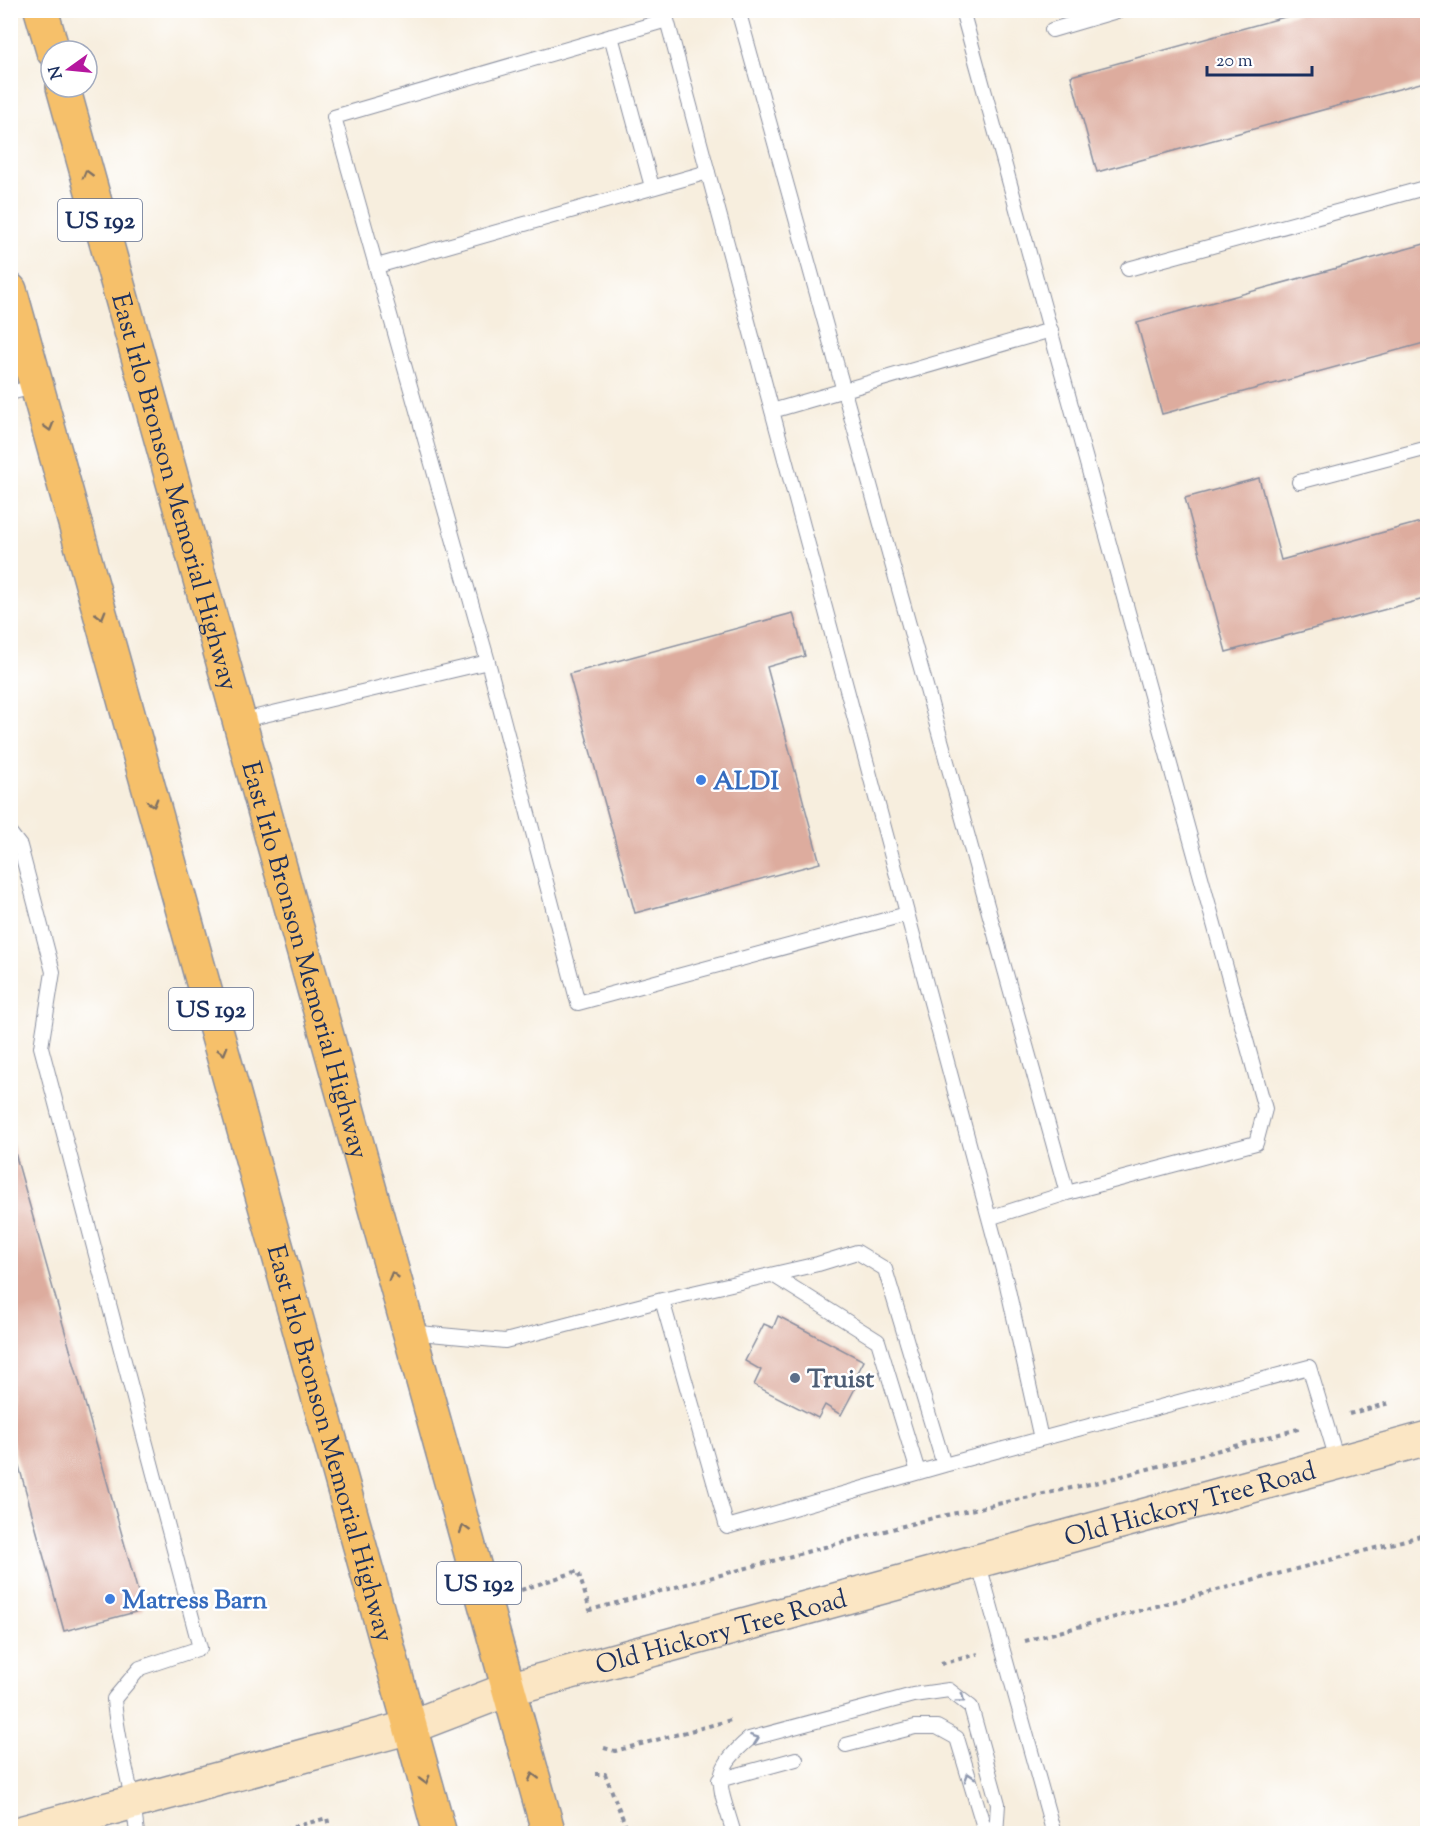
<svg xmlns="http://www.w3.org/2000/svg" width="1438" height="1844" font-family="'Sorts Mill Goudy',serif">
<rect width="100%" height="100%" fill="#fff"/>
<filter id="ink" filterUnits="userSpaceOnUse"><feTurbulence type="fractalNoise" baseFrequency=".0167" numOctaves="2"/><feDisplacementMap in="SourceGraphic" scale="12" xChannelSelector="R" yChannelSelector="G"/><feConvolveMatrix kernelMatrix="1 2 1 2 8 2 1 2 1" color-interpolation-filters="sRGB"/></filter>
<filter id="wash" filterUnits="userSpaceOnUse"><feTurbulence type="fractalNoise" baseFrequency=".008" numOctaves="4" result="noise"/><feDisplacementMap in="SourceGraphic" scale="24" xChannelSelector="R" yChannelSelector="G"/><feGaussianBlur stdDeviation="1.35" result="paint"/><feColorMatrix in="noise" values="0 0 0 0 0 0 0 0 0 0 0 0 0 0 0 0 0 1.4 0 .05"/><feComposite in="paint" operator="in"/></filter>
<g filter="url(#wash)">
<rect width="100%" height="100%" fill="#f7eede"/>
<g id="blocks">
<path fill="#ddac9e" d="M1310,10H1428V81L1097,172L1071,76Z
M1428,243V342L1162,414L1137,323Z
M1259,478L1281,560L1428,520V598L1226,652L1185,498Z
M793,613L805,656L767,667L820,863L635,913L569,674Z
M10,1135L143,1610L64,1631L10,1433Z
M778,1316L864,1361L856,1376L860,1379L841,1415L825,1405L818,1418L754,1385L761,1370L745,1361L764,1324L773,1328Z"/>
</g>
</g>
<g filter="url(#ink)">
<use href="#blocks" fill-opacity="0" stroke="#898e9e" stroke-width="1.5"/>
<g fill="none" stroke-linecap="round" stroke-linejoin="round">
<g stroke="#898e9e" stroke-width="16">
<path id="lane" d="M659,10L667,20L1007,1285L1041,1439
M738,10L1067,1193L1256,1143L1265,1109L962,10
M1052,30L1120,10
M611,36L652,187
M377,266L708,172
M1128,269L1428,187
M10,393L37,386
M772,411L1051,330
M1299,482L1428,448
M488,662L334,117L667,20
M239,721L488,662L578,1003L907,914
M10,833L20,846L53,972L41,1047L200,1648L140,1668L114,1699C117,1745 133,1787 137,1834
M989,1218L1067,1193
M773,1275L878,1341L918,1472
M662,1300L727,1527L944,1465
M409,1332L505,1341L662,1300L818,1264L857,1252L885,1269L944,1465L1309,1367L1338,1463
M978,1561L1054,1834
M846,1745L915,1727H937L957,1738L986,1834
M719,1780L796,1759
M734,1834C721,1787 707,1774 749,1739L913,1695L949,1690L971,1707L998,1804L996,1834"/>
</g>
<g stroke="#898e9e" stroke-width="36">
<g id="secondary">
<path id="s1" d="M16,1834L410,1727L509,1689L1428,1438"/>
</g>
</g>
<g stroke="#898e9e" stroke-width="36">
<g id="highway">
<path d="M41,10L53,51"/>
<path id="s2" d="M63,87L549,1834"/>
<path id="s3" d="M10,290L440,1834"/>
</g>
</g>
<path stroke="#898e9e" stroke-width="4" stroke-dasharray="4.5 4.5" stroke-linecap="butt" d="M1349,1414L1389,1403
M521,1590L578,1571L590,1610L933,1518L1099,1482L1302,1428
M1025,1641L1428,1534
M941,1664L978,1654
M604,1748L615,1751L731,1720
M595,1774H605L629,1834
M267,1834L327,1818L331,1834"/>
<use href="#lane" stroke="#fff" stroke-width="14"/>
<use href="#secondary" stroke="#fbe6c4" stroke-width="33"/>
<use href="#highway" stroke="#f6c06b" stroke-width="33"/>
</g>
<defs><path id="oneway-chevron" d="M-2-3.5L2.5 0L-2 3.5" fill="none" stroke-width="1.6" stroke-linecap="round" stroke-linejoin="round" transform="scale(1.5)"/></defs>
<g stroke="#7e7064">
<use href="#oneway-chevron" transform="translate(87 174) rotate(-106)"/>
<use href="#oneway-chevron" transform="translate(49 427) rotate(74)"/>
<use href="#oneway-chevron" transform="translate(101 615) rotate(74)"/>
<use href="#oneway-chevron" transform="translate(153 803) rotate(74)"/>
<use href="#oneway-chevron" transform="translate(223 1051) rotate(74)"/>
<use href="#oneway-chevron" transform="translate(393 1276) rotate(-106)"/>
<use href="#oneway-chevron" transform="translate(464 1529) rotate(-106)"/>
<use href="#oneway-chevron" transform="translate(533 1777) rotate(-105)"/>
<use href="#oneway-chevron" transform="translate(425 1780) rotate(75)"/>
</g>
<g stroke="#8d97ae">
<use href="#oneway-chevron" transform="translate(961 1699) rotate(37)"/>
<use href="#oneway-chevron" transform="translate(755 1739) rotate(-20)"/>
<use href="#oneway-chevron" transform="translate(969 1777) rotate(-107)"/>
</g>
</g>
<g fill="#3f7fe0" stroke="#fff" stroke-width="2">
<circle cx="701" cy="780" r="6"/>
<circle cx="110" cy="1599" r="6"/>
</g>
<circle fill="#5c6f8a" stroke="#fff" stroke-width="2" cx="795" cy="1378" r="6"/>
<g text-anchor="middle" stroke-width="5" stroke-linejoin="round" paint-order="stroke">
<g fill="#fff" stroke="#5f6d8e" stroke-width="1.5">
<rect x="58" y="199" width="84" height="42" rx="4.5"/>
<rect x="169" y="988" width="84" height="42" rx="4.5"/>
<rect x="437" y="1562" width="84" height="42" rx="4.5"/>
</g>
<g font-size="24" font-weight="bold" fill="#1b2f5e">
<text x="100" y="228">US 192</text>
<text x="211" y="1017">US 192</text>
<text x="479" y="1591">US 192</text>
</g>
<g font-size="26" fill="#1b2f5e" stroke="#fff">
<text dy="9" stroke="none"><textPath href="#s2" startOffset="420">East Irlo Bronson Memorial Highway</textPath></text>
<text dy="9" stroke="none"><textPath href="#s2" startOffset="906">East Irlo Bronson Memorial Highway</textPath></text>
<text dy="9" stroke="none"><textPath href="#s3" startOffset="1197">East Irlo Bronson Memorial Highway</textPath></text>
<text dy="9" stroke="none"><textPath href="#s1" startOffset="1220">Old Hickory Tree Road</textPath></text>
<text dy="9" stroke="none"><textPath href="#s1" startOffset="734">Old Hickory Tree Road</textPath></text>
</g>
<g font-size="26" font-weight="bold" fill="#366cbe" stroke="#fff" text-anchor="start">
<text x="713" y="789">ALDI</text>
<text x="122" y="1608">Matress Barn</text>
</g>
<g font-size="26" font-weight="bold" fill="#4e5e75" stroke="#fff" text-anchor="start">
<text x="807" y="1387">Truist</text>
</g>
</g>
<rect width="1438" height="1844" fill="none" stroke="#fff" stroke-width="36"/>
<g transform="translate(69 69) rotate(255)"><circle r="28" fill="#ffffff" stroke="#a4acbf" stroke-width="1.5"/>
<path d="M0-4.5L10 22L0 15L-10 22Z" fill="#b5179e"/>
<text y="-9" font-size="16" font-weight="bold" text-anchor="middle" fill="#1b2f5e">N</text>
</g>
<path d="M1207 66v9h105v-9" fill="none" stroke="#1b2f5e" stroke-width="3"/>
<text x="1216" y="66" font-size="18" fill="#1b2f5e" stroke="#ffffff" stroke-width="4.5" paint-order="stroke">20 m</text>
</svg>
